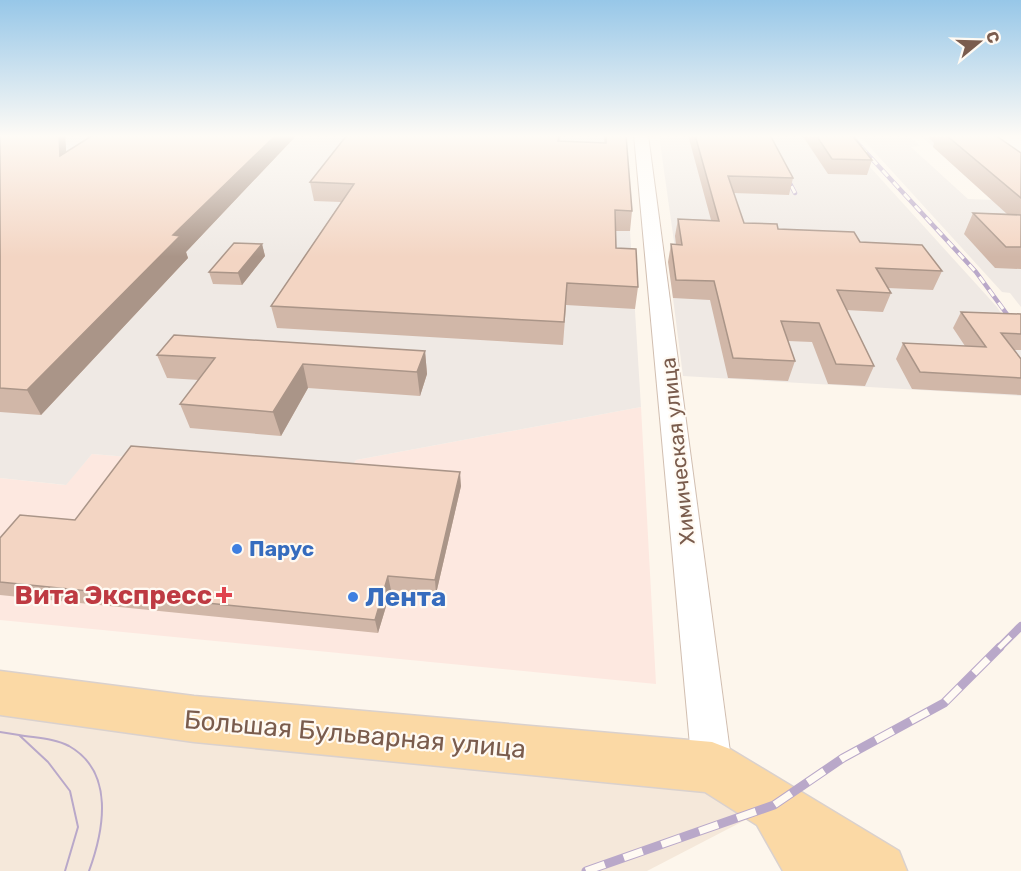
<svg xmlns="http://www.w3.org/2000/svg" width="1021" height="871" font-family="Rubik,sans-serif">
<rect width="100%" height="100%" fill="#fdf6ec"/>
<path fill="#f5e8da" d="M0,696L712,767L774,805L647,871H0Z"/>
<path fill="#fde8e0" d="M641,407L656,684L0,620V478L65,485L92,454L346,475L356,460Z"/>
<path fill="#efe9e4" d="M0,135H624L641,407L356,460L346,475L92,454L66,485L0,478Z
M659,135H841L997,307L1021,344V396L683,376L669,267L677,263Z
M859,135H908L920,146L911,147L968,199L995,200L920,135L963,136L1021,182V307L1010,293L1002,292Z"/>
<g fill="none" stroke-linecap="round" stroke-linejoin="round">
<g stroke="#d1beb0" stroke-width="2">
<path id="minor" d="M634,135H648L732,767L726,781L712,787L698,781L692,767Z"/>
</g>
<g stroke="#dad1cd" stroke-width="3">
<path id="major" d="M0,671L194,696L712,742L730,749L899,851L907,871H783L757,825L705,792L194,742L0,715Z"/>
</g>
<use href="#minor" fill="#fff" fill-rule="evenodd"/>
<use href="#major" fill="#fbd9a5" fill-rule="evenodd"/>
<path stroke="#b9a8c9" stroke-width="2" d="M0,732L19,735L48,762L70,791L78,827L65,871
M19,735C35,738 54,738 69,746C115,772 104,830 89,871"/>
<g stroke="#b9a8c9" stroke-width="4.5">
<path id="rail-far3" d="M850,135L976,272L1020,332
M784,172L795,193"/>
</g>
<g stroke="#b9a8c9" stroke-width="7">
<path id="rail-far2" d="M1019,331L1021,333"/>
</g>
<g stroke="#b9a8c9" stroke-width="8">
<path id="rail-far1" d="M999,648L1021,626"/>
</g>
<g stroke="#b9a8c9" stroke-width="9">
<path id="rail" d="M586,871L774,805L843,758L944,703L1000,647"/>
</g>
<use href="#rail-far3" stroke="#fffaf3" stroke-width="3" stroke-dasharray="8" stroke-linecap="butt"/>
<use href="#rail-far2" stroke="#fffaf3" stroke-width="4.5" stroke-dasharray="13" stroke-linecap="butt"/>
<use href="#rail-far1" stroke="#fffaf3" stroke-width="5" stroke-dasharray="16" stroke-linecap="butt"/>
<use href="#rail" stroke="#fffaf3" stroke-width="7" stroke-dasharray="20" stroke-linecap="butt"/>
</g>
<path fill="#d1b7a8" d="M0,135H65L66,152L93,135H294V138L186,252L188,258L41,415L0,412Z
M561,135L560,141L604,143V135H626L632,211L630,231H615L616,248L638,287L635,309L566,305L563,345L277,328L271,306L341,202L314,201L310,182Z
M688,135H770L793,178L789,195L733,193L744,223L860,242L942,271L933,290L888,288L891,293L883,312L846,310L874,366L865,386L828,384L812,342L788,341L795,361L788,381L728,378L710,300L673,298L668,262L671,244L676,245L675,236L678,219L711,220Z
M802,135H852L872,160L867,175L828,174Z
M926,135H995L1021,153V269L995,268L964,234L973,213L1007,214L933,147L934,143Z
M262,244L265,256L242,285L213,284L209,272Z
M961,312L1021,314V350H1014L1021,359V395L912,389L896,359L903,343L965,346L953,328Z
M425,351L427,374L420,396L308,388L281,436L190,428L180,404L199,380L167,378L157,355Z
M461,486L436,594L391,590L378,633L0,595V538L75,520Z"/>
<path fill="#aa9588" d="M59,135H65L68,176L60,156Z
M276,135H294V138L186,252L188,258L41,415L27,390L173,235Z
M262,244L265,256L242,285L238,273Z
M425,351L427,374L420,396L417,372Z
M303,364L308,388L281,436L273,412Z
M460,472L461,486L436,594L435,580Z
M388,576L391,590L378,633L375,620Z"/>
<path fill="#f3d5c3" stroke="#aa9588" stroke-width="1.5" d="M0,135H59L60,156L93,135H276L173,235L180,236L27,390L0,388Z
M347,135H559L558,141L606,143V135H626L632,211L615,210L616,248L636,249L638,287L567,283L564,322L271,306L354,184L310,182Z
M695,135H770L793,178L728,176L744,223L777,224L778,229L854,232L860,242L922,245L942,271L876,268L891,293L837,290L874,366L836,364L819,323L781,321L795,361L733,358L714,281L676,280L671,244L682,245L678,219L719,221Z
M816,135H852L872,160L832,159Z
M946,135H995L1021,153V198Z
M973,213L1021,215V247H1006Z
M234,243L262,244L238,273L209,272Z
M961,312L1021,314V334L1001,333L1021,359V378L920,372L903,343L986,347Z
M174,335L425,351L417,372L303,364L273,412L180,404L215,358L157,355Z
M131,446L460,472L435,580L388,576L375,620L0,582V538L20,515L75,520Z"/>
<linearGradient id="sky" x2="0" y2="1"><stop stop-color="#97c7e8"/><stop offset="0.53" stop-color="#fefbf6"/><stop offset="1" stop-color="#fefbf6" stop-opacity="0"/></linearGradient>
<rect width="1021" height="257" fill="url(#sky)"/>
<g fill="#3f7fe0" stroke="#fffaf3" stroke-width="2">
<circle cx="237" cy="549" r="6"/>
<circle cx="353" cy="597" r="6"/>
</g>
<path fill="#e0444e" stroke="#fffaf3" stroke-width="2" d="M221 586h6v6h6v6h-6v6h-6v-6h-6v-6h6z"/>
<g text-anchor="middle" stroke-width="4.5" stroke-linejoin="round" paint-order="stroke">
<g font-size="21" fill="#7a5c4d" stroke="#fffaf3">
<text transform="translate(678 451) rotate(-96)" y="7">Химическая улица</text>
</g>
<g font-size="21" font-weight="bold" fill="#366cbe" stroke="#fffaf3" text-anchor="start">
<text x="249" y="556">Парус</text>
</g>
<g font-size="26" font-weight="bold" fill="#be3a42" stroke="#fffaf3" text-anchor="end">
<text x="212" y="604">Вита Экспресс</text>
</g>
<g font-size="26" font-weight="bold" fill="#366cbe" stroke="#fffaf3" text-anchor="start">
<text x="365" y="606">Лента</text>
</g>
<g font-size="26" fill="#7a5c4d" stroke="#fffaf3">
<text transform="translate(355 734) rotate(5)" y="9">Большая Бульварная улица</text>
</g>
</g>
<g transform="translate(979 42) rotate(71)" stroke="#fffaf3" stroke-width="4.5" paint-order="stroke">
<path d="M0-4.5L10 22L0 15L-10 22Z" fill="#7a5c4d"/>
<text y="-9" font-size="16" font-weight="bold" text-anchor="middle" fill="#7a5c4d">С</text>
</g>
</svg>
